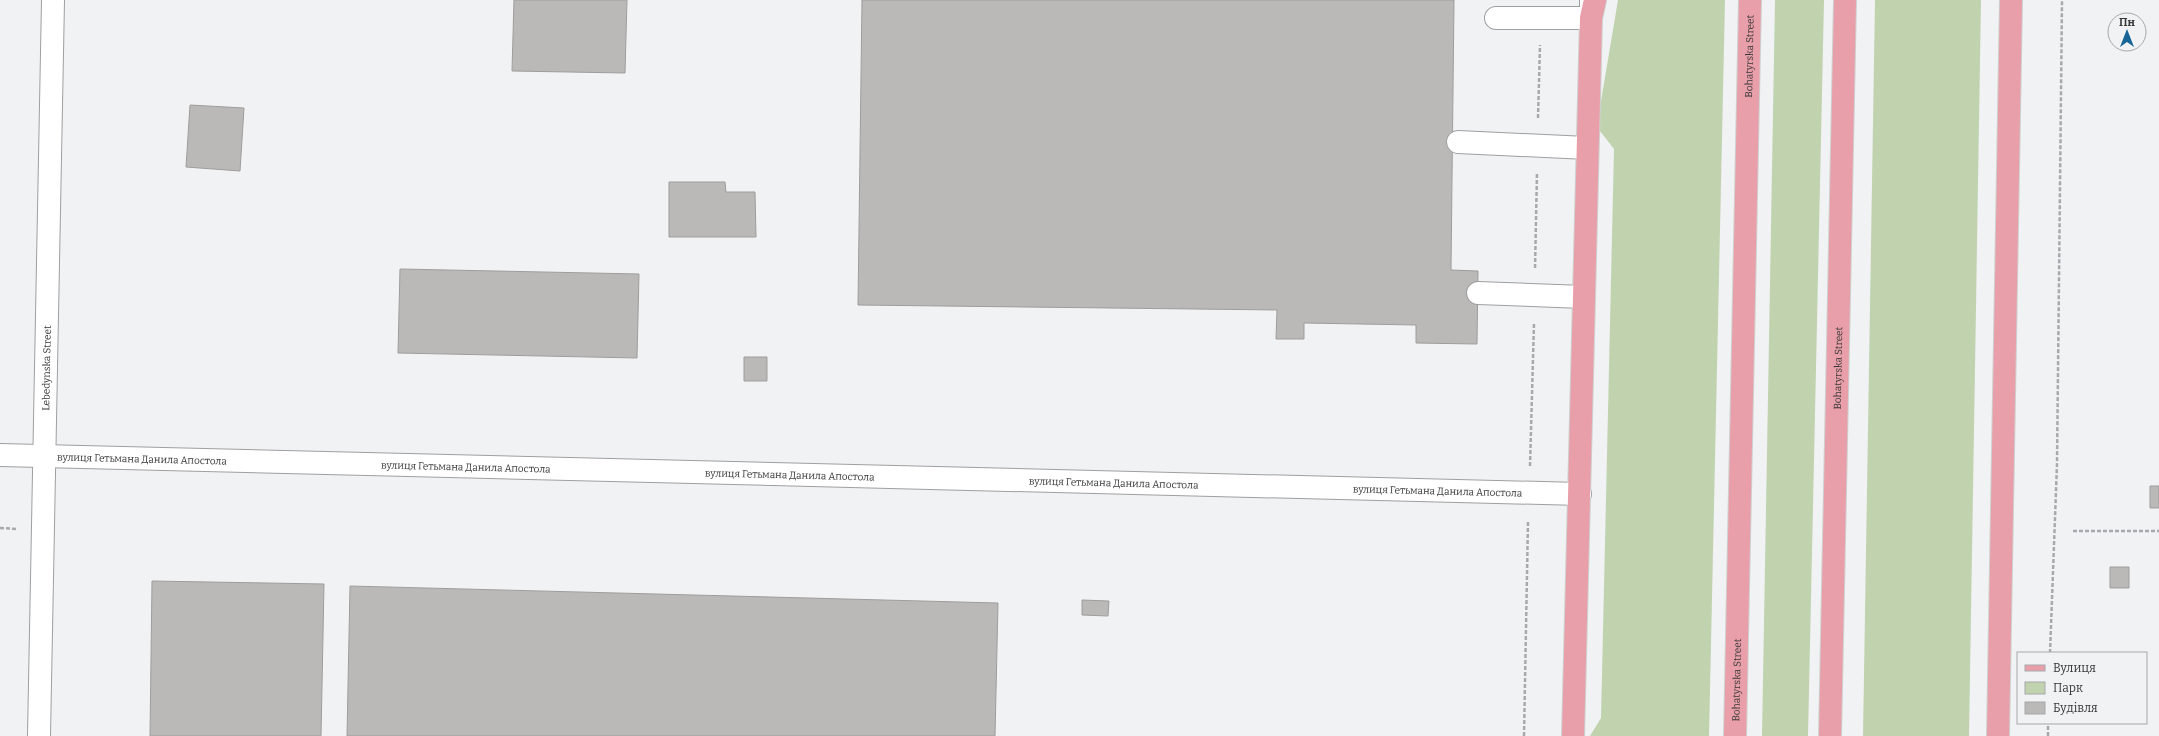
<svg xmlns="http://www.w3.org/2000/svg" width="2159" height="736" font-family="Bitter,serif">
<rect width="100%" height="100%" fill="#f1f2f4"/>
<path fill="#c1d2ae" d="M1618,0H1725L1709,736H1590L1601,718L1614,149L1600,131L1598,119Z
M1775,0H1824L1808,736H1762Z
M1875,0H1981L1969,736H1863Z"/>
<path fill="#bbb9b8" stroke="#9f9d9c" d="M514,0H627L625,73L512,71Z
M862,0H1454L1451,270L1478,271L1477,344L1416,343V325L1304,323V339H1276L1277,310L858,305Z
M190,105L244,108L240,171L186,167Z
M669,182H725L726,192H755L756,237H669Z
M400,269L639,274L637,358L398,353Z
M744,357H767V381H744Z
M2150,486H2159V508H2150Z
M2110,567H2129V588H2110Z
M152,581L324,584L321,736H150Z
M350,586L998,603L995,736H347Z
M1082,600L1109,601L1108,616L1082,615Z"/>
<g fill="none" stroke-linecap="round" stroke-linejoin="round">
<g stroke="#9e9fa1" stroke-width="24">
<g id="minor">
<path d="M1496,18H1591V0"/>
<path d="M1458,142L1587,148"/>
<path d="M1478,293L1584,297"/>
<path id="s1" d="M0,455L1580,494"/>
<path id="s2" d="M39,736L53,0"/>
</g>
</g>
<g stroke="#cfcfcf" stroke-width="24">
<g id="major">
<path d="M1573,736L1591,18L1595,0"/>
<path id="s3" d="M1735,736L1750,0"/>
<path id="s4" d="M1830,736L1845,0"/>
<path d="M1998,736L2011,0"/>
</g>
</g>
<path stroke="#a9a9ab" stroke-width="2.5" stroke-dasharray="4 2" stroke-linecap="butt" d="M1538,118L1540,45
M1535,268L1537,173
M1530,466L1534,323
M0,528L17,529
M2073,531H2159
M2050,653L2057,464L2062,0
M1524,736L1528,521
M2048,736V723"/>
<use href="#minor" stroke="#fff" stroke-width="22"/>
<use href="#major" stroke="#e99fa9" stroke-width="22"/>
</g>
<g text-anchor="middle" stroke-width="3.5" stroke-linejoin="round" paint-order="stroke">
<g font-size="10" fill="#373738" stroke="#f1f2f4">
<text dy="4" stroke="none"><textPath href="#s3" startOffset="680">Bohatyrska Street</textPath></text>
<text dy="4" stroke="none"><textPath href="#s2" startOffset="368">Lebedynska Street</textPath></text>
<text dy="4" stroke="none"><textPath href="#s4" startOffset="368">Bohatyrska Street</textPath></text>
<text dy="4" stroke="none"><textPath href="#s1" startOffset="142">вулиця Гетьмана Данила Апостола</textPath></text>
<text dy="4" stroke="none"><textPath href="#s1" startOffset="466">вулиця Гетьмана Данила Апостола</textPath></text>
<text dy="4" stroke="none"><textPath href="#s1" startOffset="790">вулиця Гетьмана Данила Апостола</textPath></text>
<text dy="4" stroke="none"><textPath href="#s1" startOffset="1114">вулиця Гетьмана Данила Апостола</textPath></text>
<text dy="4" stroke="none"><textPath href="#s1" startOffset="1438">вулиця Гетьмана Данила Апостола</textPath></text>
<text dy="4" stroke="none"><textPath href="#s3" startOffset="56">Bohatyrska Street</textPath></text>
</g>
</g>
<rect x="2017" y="652" width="130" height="72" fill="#f1f2f4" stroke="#a7a7a9"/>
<rect x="2025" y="665" width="20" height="6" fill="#e99fa9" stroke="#a7a7a9"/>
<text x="2053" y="672" font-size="12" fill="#373738">Вулиця</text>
<rect x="2025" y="682" width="20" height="12" fill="#c1d2ae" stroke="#a7a7a9"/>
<text x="2053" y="692" font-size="12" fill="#373738">Парк</text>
<rect x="2025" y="702" width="20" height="12" fill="#bbb9b8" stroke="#a7a7a9"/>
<text x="2053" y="712" font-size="12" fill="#373738">Будівля</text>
<g transform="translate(2127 32)"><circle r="19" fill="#f1f2f4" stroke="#a7a7a9"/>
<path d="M0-3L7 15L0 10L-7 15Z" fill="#176597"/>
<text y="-6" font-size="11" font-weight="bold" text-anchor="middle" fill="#373738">Пн</text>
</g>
</svg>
